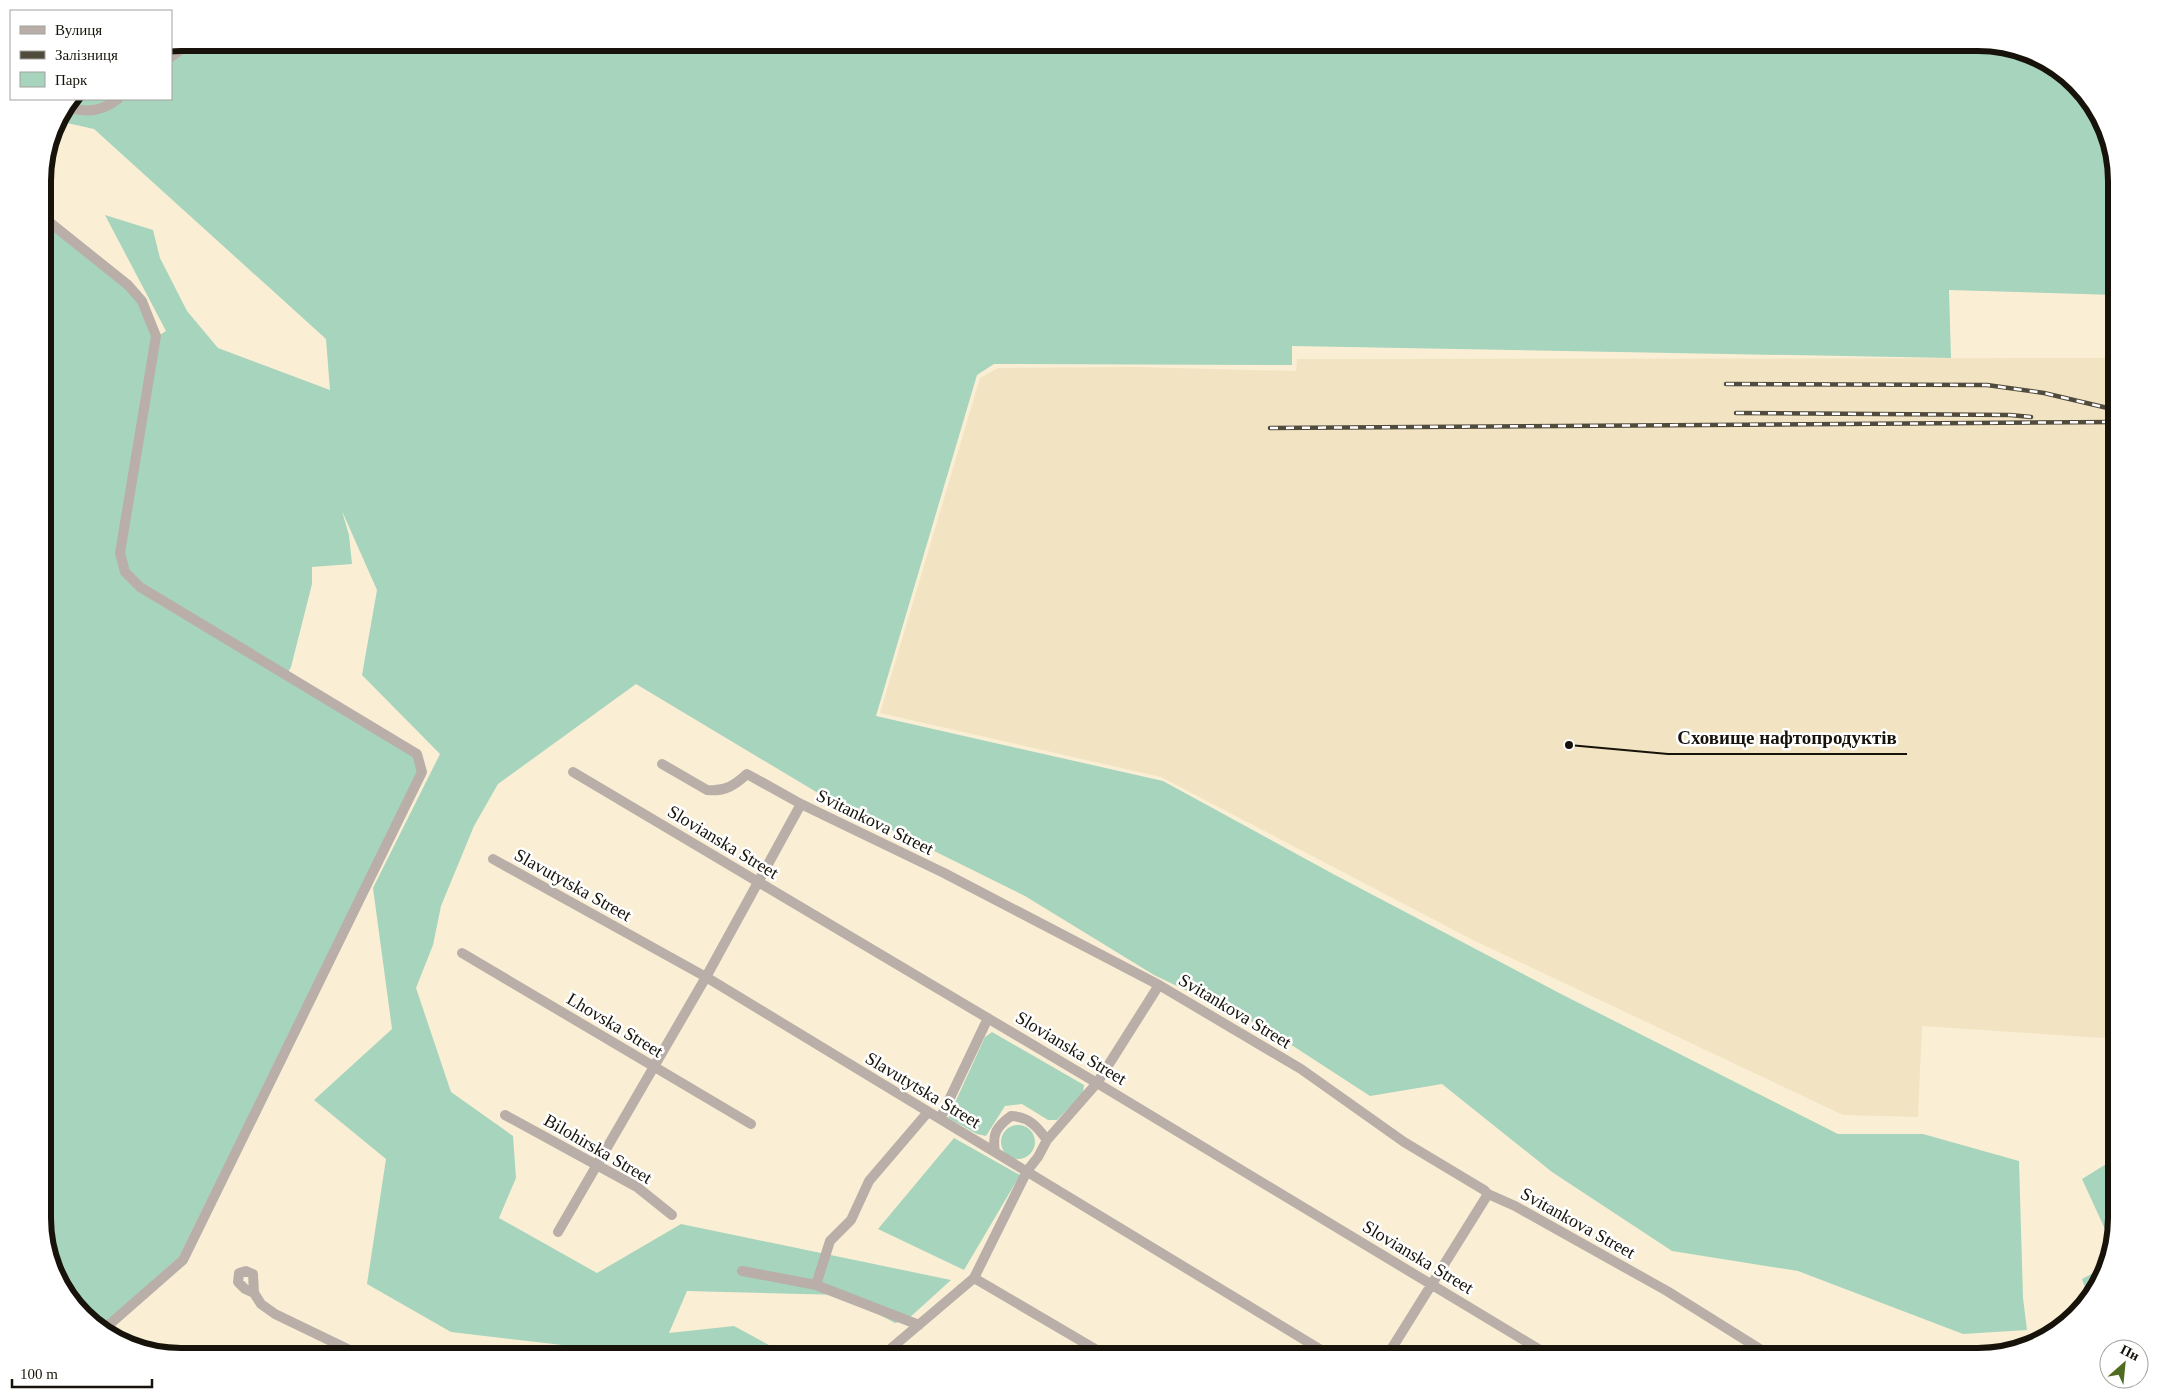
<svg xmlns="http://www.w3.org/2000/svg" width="2159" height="1399" font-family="'Times New Roman',serif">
<rect width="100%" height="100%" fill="#faefd5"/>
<path fill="#f2e4c2" d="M2116,358V1039L1922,1026L1918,1117L1843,1115L1473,940L1161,777L880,713L980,378L998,368L1135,367L1296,371L1297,359Z"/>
<path fill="#a7d4bd" d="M181,43H1978L2055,66L2098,112L2116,181V295L1949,290L1951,358L1292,346V365L994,364L977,375L876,716L1163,781L1335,875L1563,995L1838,1134H1923L2019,1161L2023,1298L2027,1330L1963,1334L1798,1271L1672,1251L1552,1172L1442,1084L1370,1096L1267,1029L1154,975L1025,896L823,796L636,684L498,784L474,826L441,906L433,945L416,988L451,1092L513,1136L516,1178L499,1218L597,1273L681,1224L951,1280L907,1320L895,1323L842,1295L687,1291L669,1333L734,1326L789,1356H584L571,1346L451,1332L367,1284L386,1159L314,1100L392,1029L373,888L440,754L362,675L377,590L342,511L349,535L352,564L312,567V584L291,667L287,674L140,585L126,570L123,553L158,336L166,331L105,215L153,230L160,258L187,311L218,348L330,390L326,339L94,129L58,121L73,99H171V44Z
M43,219L141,301L155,336L119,553L123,573L414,755L418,771L179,1257L99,1328L61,1287L43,1227Z
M992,1032L1084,1085L1083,1093L1057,1120H1048L1022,1104L1005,1106L986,1136L977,1134L948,1118L985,1037Z
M1001 1142a17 17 0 1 1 34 0a17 17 0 1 1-34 0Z
M954,1138L1020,1175L964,1270L878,1229Z
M2116,1158V1173L2110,1176C2119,1200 2117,1215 2110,1240L2082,1179Z
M2101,1269L2093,1295L2089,1299L2082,1279Z"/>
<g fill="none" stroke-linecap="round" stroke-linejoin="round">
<path stroke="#baafa8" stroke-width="10" d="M171,57L190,43
M67,107C85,113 103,111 118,99
M43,217L128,285L142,301L156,336L120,553L125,572L140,587L417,754L422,772L183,1260L102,1331
M662,764L707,790C725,792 735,785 747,774L801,804L944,873L1159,985L1301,1069L1404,1142L1484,1190L1488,1194L1515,1206L1667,1291L1771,1356
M573,772L1097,1083L1550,1356
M493,859L706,977L1331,1356
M462,953L751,1124
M505,1115L637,1187L672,1215
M940,1119L988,1018
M995,1152C992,1134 996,1127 1011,1116C1029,1117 1037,1126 1047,1140
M558,1232L706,977L801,804
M742,1271L816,1285L919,1325
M974,1278L1107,1356
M816,1285L830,1241L851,1220L869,1181L928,1112
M254,1293L245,1289L238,1282L239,1273L246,1271L253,1274L254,1293L261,1304L275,1314L362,1356
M882,1356L974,1278L1027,1171L1038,1157L1047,1140L1097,1083L1159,985
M1387,1356L1488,1194"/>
<g stroke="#514b3e" stroke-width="4.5">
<path id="rail" d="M1726,384L1987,385L2044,393L2116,410
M1736,413L2010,415L2031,417
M1270,428L2116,422"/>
</g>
<use href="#rail" stroke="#fff" stroke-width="2.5" stroke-dasharray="8" stroke-linecap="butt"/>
</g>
<g text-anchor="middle" stroke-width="5" stroke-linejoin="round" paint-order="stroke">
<g font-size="18" fill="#17130a" stroke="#fff">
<text transform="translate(875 822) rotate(26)" y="6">Svitankova Street</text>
<text transform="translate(723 842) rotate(31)" y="6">Slovianska Street</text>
<text transform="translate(573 885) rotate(29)" y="6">Slavutytska Street</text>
<text transform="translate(1235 1011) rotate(31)" y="6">Svitankova Street</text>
<text transform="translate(615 1025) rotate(31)" y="6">Lhovska Street</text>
<text transform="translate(1071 1048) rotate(31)" y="6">Slovianska Street</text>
<text transform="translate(923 1090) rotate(31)" y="6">Slavutytska Street</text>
<text transform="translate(598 1149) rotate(30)" y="6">Bilohirska Street</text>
<text transform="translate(1578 1223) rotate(29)" y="6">Svitankova Street</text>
<text transform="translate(1418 1257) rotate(31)" y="6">Slovianska Street</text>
</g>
</g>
<path d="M0 0H2159V1399H0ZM181 51H1978A130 130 0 0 1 2108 181V1218A130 130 0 0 1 1978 1348H181A130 130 0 0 1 51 1218V181A130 130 0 0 1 181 51Z" fill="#fff" fill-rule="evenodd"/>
<path fill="none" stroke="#17130a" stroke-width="6" d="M181 51H1978A130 130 0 0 1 2108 181V1218A130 130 0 0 1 1978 1348H181A130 130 0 0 1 51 1218V181A130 130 0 0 1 181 51Z"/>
<path fill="none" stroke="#17130a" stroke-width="2" d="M1569 745L1668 754H1907"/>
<circle fill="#17130a" stroke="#fff" stroke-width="2" cx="1569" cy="745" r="5"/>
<g font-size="19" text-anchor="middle" font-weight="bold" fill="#17130a" stroke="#fff" stroke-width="5" stroke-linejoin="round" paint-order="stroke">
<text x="1787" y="744">Сховище нафтопродуктів</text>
</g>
<rect x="10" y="10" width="162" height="90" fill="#ffffff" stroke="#a2a19d"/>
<rect x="20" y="26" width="25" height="8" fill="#baafa8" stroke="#a2a19d"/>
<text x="55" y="35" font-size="15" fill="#17130a">Вулиця</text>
<rect x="20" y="51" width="25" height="8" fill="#514b3e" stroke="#a2a19d"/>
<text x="55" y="60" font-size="15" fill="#17130a">Залізниця</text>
<rect x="20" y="72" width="25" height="15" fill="#a7d4bd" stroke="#a2a19d"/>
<text x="55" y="85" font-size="15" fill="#17130a">Парк</text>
<g transform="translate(2124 1364) rotate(27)"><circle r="24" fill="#ffffff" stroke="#a2a19d"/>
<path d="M0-4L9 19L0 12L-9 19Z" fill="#4e6b20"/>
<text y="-8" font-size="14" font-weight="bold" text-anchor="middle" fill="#17130a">Пн</text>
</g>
<path d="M12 1379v8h140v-8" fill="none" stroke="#17130a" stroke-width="2.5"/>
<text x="20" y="1379" font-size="15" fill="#17130a" stroke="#ffffff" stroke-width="4" paint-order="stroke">100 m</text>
</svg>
